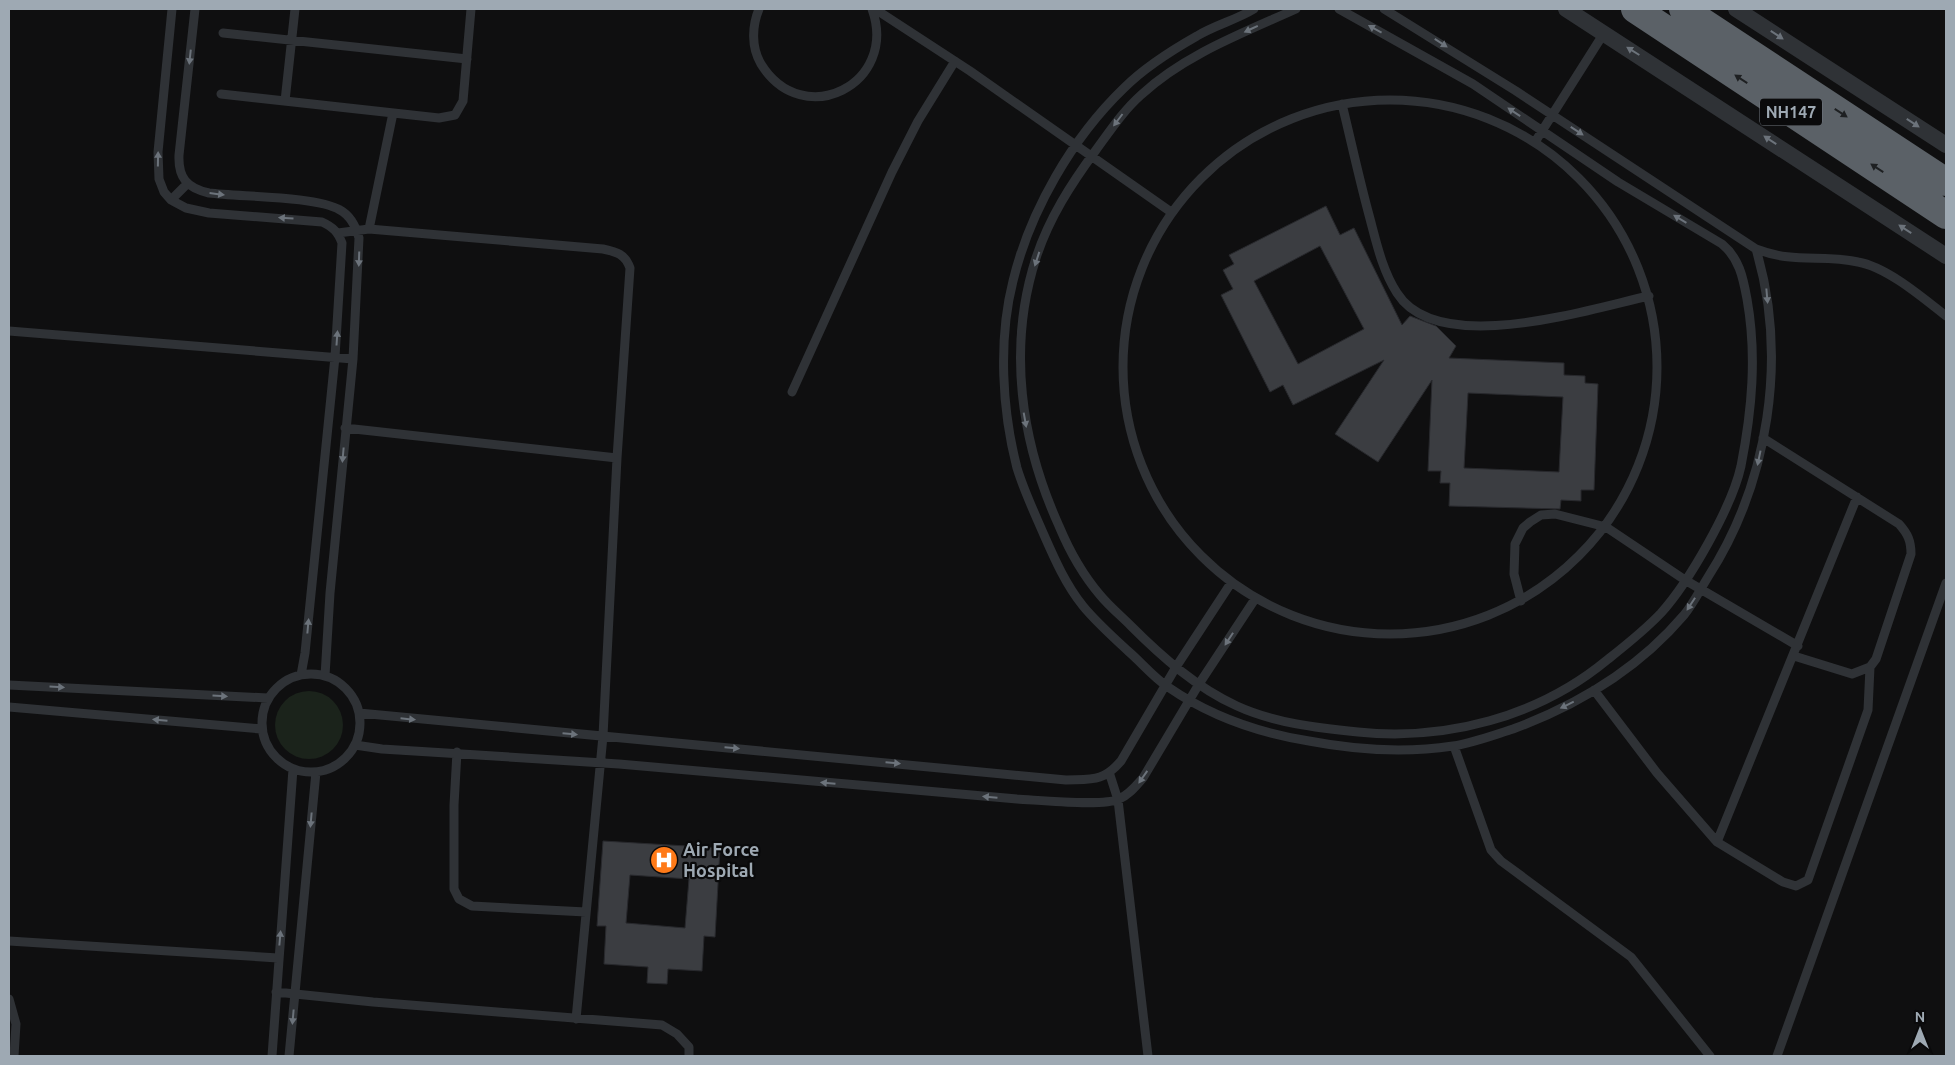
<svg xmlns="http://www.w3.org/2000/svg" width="1955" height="1065" font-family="Ubuntu,sans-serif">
<rect width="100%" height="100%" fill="#0f0f10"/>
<path fill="#1b231b" d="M275 725a34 34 0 1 1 68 0a34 34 0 1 1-68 0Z"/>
<path fill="#3b3d41" stroke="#28292d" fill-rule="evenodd" d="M1326,206L1340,235L1354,228L1402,325L1410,316L1436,326L1456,346L1449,358L1564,363V375L1585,376V383L1598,384L1594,490H1581V501L1561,500L1560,509L1449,506L1450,483H1440L1441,471H1428L1432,380L1378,462L1335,434L1384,360L1293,405L1283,385L1270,392L1221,295L1233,289L1223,270L1234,264L1229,255ZM1320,246L1364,329L1298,364L1254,281ZM1468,393L1563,397L1559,472L1464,468Z
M603,841L720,848L715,937L704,936L702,971L668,969L667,984L647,983L648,967L604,964L606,926H597ZM630,875L689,879L685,928L626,923Z"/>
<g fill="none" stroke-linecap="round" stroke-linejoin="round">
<path stroke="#2f3236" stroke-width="9" d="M172,9L158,152L159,179L164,192L171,200L186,208L209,213L322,222C333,227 338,232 342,243L335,357L305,653L301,675
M195,9L179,155C178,178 187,188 209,193C241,197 316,196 340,210C351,216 356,227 359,238L353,359L330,593L325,676
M759,9C752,26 751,47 761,64C803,132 899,84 872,9
M875,9L970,71L1171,212
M1254,9C1236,20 1215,25 1197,36C1174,49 1143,69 1124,88C1072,138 1030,211 1013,281C998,340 1002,410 1017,468C1024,491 1035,514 1044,535C1055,560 1066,585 1083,606C1096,622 1113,637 1128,651C1141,662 1153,677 1168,687C1210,716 1259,733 1309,741C1356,750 1406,753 1453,746C1473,743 1494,735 1513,729C1578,705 1639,668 1684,615C1693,604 1700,590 1708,577C1769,482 1788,357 1756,249
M1296,9C1243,33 1184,55 1141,95C1123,111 1110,131 1096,150C1071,184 1049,218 1036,258C1007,348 1021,442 1059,526C1069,550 1083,575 1100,595C1109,606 1121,616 1131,626C1162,657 1197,688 1237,706C1274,723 1318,728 1358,732C1446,741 1538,717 1607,660C1626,645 1644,631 1661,613C1689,582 1732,507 1741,466C1752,410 1757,355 1747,299C1743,277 1739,258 1722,244L1618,182L1473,84L1339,9
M1384,9L1516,91L1756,249C1795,264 1821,254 1858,262C1887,267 1923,298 1946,316
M223,33L467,59
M221,94L439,118L455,115L463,101L471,9
M1123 367a267 267 0 1 1 534 0a267 267 0 1 1-534 0Z
M285,101L295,9
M1342,104C1351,141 1359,178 1369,215C1376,241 1382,270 1397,293C1438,358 1589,309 1649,296
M1535,142L1604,33
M171,200L187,184
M369,229L393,113
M338,233L369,229L603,249C617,252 625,254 630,268L617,458L603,736L576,1019
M9,331L353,359
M792,392L892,172L918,121L955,61
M345,428L617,458
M1763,438L1899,524C1908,534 1911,541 1911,554L1876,659L1870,667L1852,674L1794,656
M1521,601L1514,574L1515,544L1523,528L1530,522L1541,515L1555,514L1606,527L1685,580L1798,646
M262 723a49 49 0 1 1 98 0a49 49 0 1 1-98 0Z
M9,685L268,698
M1594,690L1657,773L1717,842L1783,882L1796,886L1808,880L1868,710L1870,667
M9,707L261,729
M359,713L1066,780C1092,779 1103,782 1121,761L1176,667L1231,583
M355,745L382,749L619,764L1017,799C1038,800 1103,807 1119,799C1129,795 1136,786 1143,778L1199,684L1255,599
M1454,746L1491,850L1501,861L1631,957L1710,1056
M457,752L454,805V889L459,899L472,906L586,912
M1110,775L1118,800L1148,1056
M1717,842L1857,497
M9,941L278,958
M276,992L373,1002L662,1025L677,1034L689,1047V1056
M9,999L16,1024L14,1056
M272,1056L293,769
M289,1056L316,772
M1777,1056L1946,583"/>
<path stroke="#2f3236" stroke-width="16" d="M1566,9L1946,256
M1736,9L1946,145"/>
<path stroke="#5b6167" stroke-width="28" d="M1635,9L1946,215
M1683,9L1946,182"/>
</g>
<defs><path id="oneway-solid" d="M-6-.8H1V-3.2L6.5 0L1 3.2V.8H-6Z" transform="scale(1.25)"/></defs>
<g fill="#6c737b">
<use href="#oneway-solid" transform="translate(1251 29) rotate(155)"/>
<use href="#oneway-solid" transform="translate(1375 29) rotate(-151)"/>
<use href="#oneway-solid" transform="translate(1777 35) rotate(33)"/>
<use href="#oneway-solid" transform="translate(1441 43) rotate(33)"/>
<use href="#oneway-solid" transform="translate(1633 51) rotate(-148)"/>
<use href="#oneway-solid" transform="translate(190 57) rotate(96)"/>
<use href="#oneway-solid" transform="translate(1514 112) rotate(-146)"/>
<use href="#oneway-solid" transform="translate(1118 120) rotate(127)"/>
<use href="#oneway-solid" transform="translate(1913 123) rotate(33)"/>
<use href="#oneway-solid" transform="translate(1577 131) rotate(33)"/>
<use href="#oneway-solid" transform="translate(1770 140) rotate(-147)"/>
<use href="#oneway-solid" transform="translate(158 159) rotate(-89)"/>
<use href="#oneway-solid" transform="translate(217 194) rotate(7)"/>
<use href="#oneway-solid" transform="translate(286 218) rotate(-176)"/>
<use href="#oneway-solid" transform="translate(1680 219) rotate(-149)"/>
<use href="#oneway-solid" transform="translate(1905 229) rotate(-147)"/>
<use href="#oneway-solid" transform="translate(359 259) rotate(92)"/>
<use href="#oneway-solid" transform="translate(1037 259) rotate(108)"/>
<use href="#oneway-solid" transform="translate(1767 296) rotate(85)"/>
<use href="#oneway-solid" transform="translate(337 338) rotate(-86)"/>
<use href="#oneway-solid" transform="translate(1025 420) rotate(80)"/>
<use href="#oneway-solid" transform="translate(343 455) rotate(95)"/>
<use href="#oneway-solid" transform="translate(1759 458) rotate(102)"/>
<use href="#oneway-solid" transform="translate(1691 604) rotate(123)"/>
<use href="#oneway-solid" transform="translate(308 626) rotate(-85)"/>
<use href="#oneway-solid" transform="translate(1229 639) rotate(123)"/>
<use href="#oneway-solid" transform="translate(57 687) rotate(3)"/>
<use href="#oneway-solid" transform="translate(220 696) rotate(3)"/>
<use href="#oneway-solid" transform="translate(1567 705) rotate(154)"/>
<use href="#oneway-solid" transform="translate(408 719) rotate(6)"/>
<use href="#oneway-solid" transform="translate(160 720) rotate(-175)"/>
<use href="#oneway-solid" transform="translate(570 734) rotate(5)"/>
<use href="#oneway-solid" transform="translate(732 748) rotate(5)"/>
<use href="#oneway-solid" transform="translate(893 763) rotate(5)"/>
<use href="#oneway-solid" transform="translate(1143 777) rotate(125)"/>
<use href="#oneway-solid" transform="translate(828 783) rotate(-175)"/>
<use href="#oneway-solid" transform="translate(990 797) rotate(-175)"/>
<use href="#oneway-solid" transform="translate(311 820) rotate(95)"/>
<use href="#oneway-solid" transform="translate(280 938) rotate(-85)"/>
<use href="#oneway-solid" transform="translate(293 1017) rotate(95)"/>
</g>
<g fill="#1e2022">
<use href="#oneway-solid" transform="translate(1741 79) rotate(-147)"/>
<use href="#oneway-solid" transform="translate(1841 113) rotate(33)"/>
<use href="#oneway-solid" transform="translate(1877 168) rotate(-147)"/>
</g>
<defs>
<g id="hospital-disc" transform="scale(1.4375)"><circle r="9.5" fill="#ff7a18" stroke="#0a0a0b"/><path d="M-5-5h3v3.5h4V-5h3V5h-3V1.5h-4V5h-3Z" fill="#fff"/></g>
</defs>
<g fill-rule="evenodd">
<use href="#hospital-disc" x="664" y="860"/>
</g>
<g text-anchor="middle" stroke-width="4.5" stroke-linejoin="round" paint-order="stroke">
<rect fill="#0a0a0b" stroke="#727981" stroke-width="1" x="1760" y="98.5" width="62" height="27" rx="4"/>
<g font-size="16" font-weight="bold" fill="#9ea9b3">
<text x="1791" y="118">NH147</text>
</g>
<g font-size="18" font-weight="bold" fill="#9ea9b3" stroke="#0a0a0b" text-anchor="start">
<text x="683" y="856">Air Force<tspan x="683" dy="21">Hospital</tspan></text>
</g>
</g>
<rect width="1955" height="1065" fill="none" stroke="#9ea9b3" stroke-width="20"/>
<g transform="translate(1920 1030)" stroke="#0a0a0b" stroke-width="4" paint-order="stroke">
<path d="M0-4L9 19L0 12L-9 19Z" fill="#9ea9b3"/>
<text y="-8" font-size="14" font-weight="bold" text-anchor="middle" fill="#9ea9b3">N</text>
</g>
</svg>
